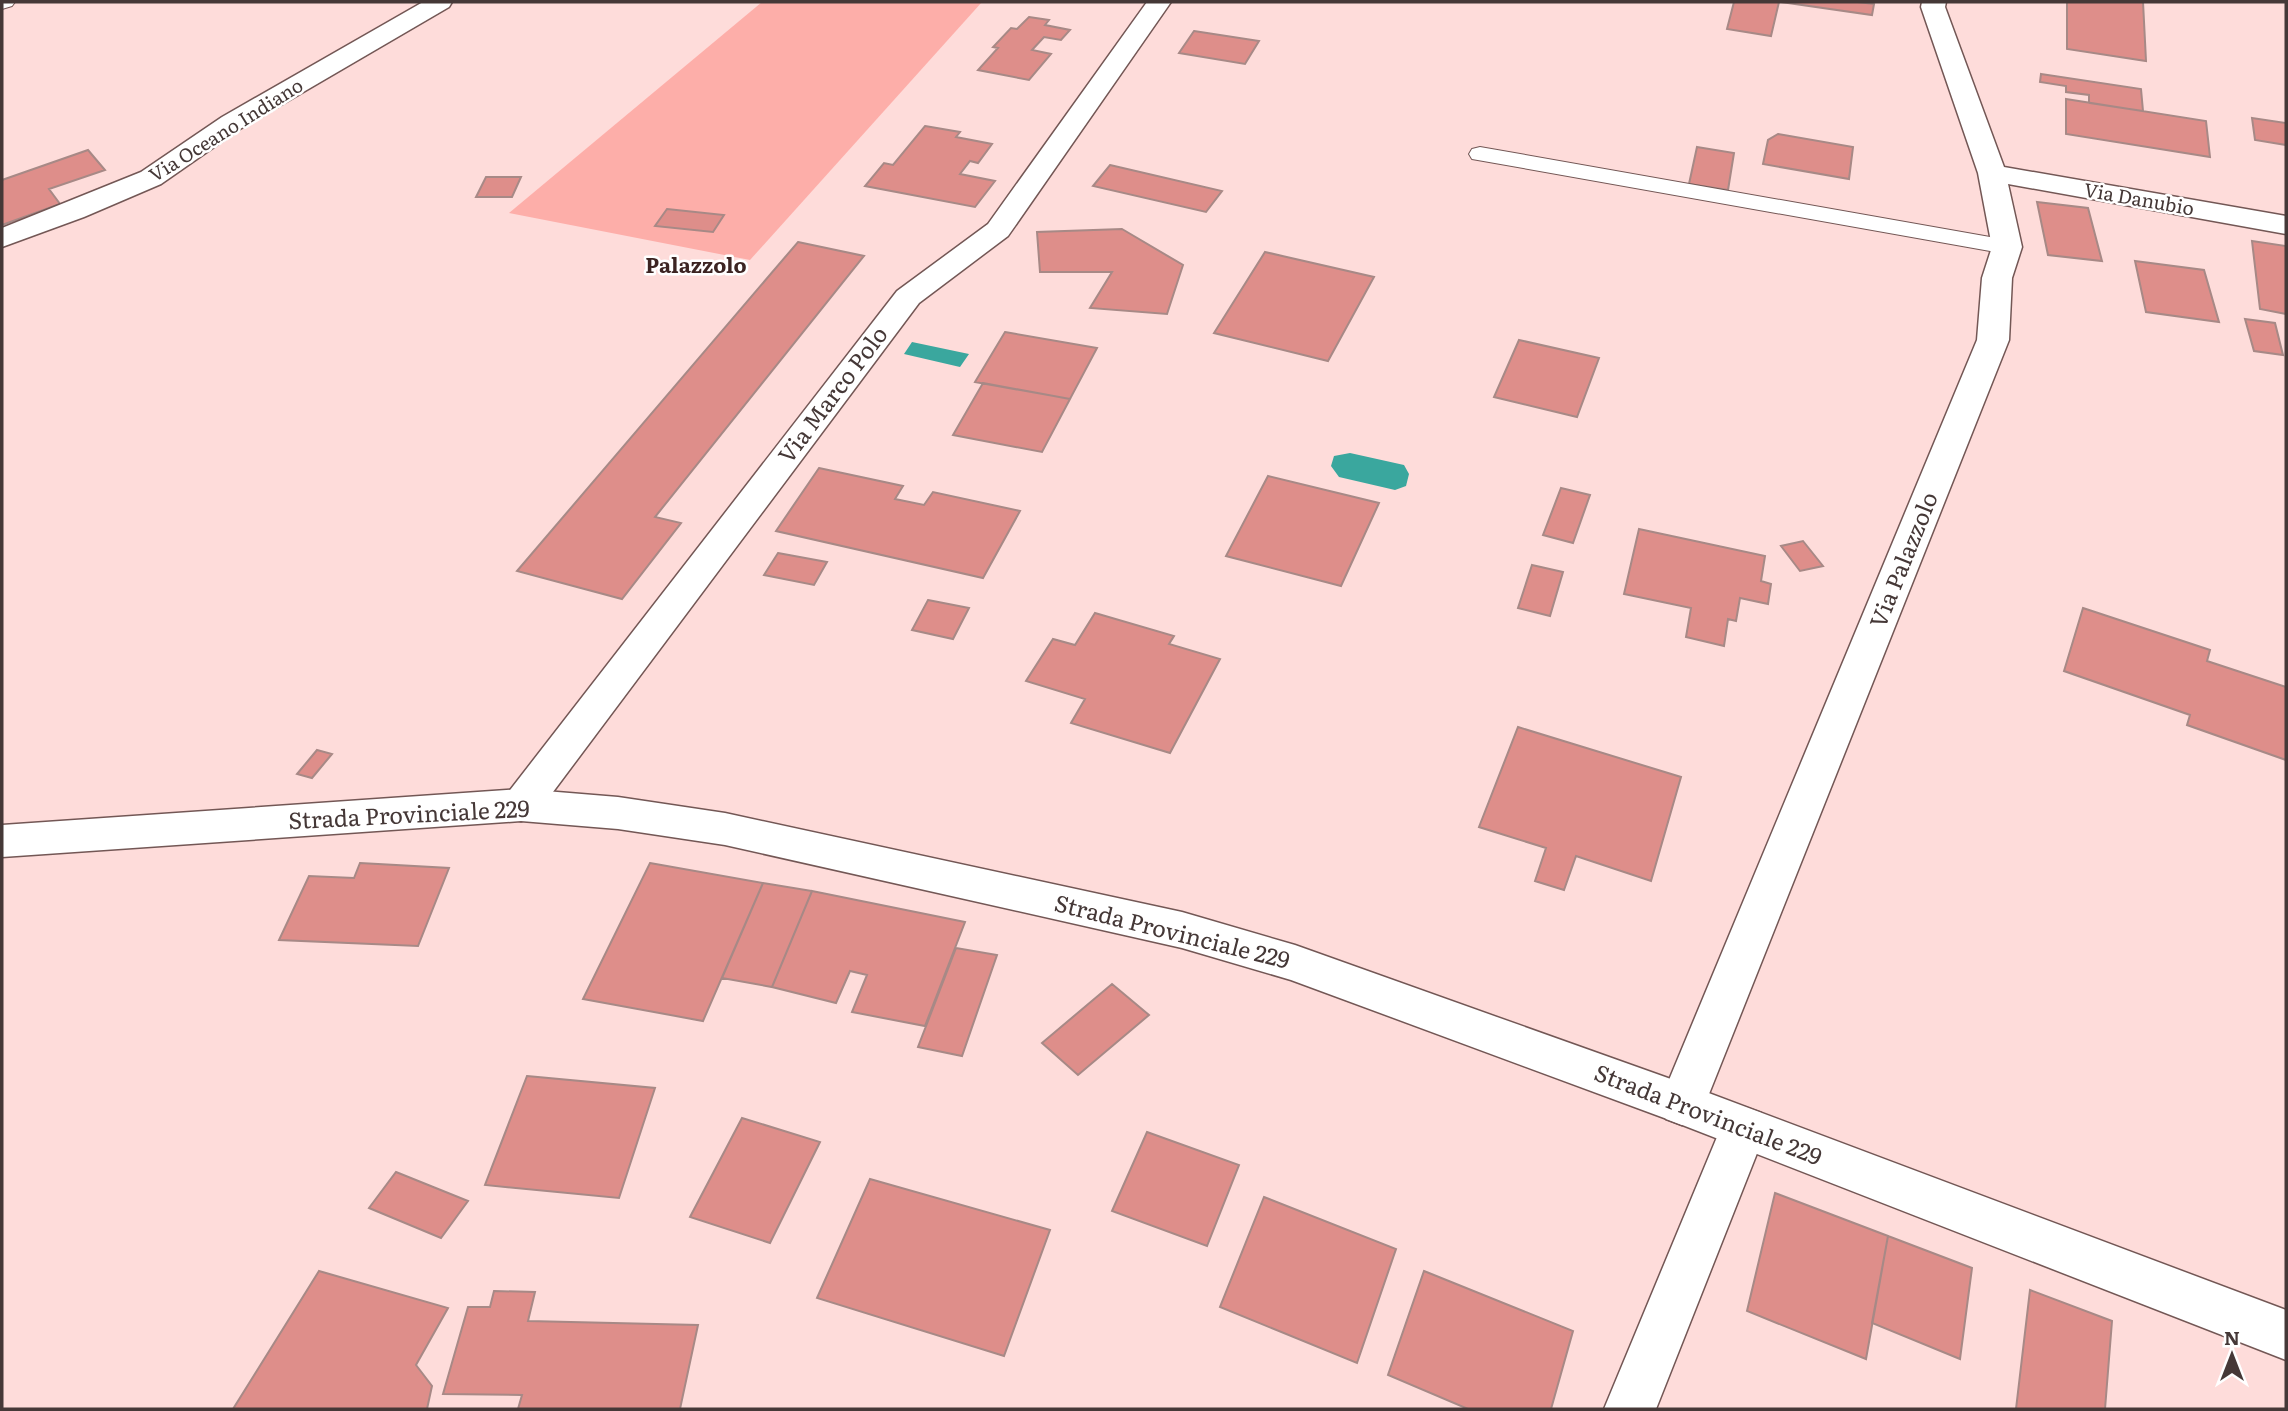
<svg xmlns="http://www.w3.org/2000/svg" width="2288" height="1411" font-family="Literata,serif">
<rect width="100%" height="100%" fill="#fedcda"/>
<path fill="#fdaea9" d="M762,2H982L750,260L509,213Z"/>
<path fill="#3aa79e" d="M912,342L969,354L960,367L904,354Z
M1350,453L1404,465L1409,474L1406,486L1395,490L1339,477L1331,466L1334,456Z"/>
<path fill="#de8e8a" stroke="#a78986" stroke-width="2" d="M1734,2H1779L1771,36L1727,29Z
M1781,2H1858L1874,4L1872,15Z
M2067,2H2143L2146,61L2067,49Z
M1029,17L1049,20L1045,25L1070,30L1061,40L1044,37L1032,50L1051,54L1029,80L978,70L998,48L993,47L1011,28L1017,29Z
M1194,31L1259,41L1245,64L1179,53Z
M2041,74L2141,89L2143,111L2089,103V95L2066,92V86L2040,82Z
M2066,99L2206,121L2210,157L2066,134Z
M2252,118L2286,123V145L2255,140Z
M925,126L960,132L956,137L992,144L978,163L970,161L960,174L995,181L975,207L865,186L884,163L893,165Z
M1778,134L1853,147L1849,179L1763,164L1768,140Z
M1697,147L1734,153L1728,190L1689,184Z
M88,150L105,170L49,189L60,204L2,225V180Z
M1110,165L1222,191L1206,212L1093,186Z
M486,177H521L512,197H476Z
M2037,202L2088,208L2102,261L2048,255Z
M667,209L724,215L713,232L655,226Z
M1122,229L1183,265L1167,314L1090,308L1112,272H1040L1037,232Z
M2252,241L2286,246V314L2260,309Z
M798,242L864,256L655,517L681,523L622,599L517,571Z
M1265,252L1374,277L1328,361L1214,333Z
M2135,261L2204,270L2219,322L2146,312Z
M2245,319L2275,323L2283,355L2254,351Z
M1005,332L1097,348L1070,399L975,382Z
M1519,340L1599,358L1577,417L1494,397Z
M983,383L1070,399L1042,452L953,435Z
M819,468L903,486L895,499L924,505L933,492L1020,511L983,578L776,531Z
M1268,476L1379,503L1341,586L1226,556Z
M1561,488L1590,495L1573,543L1543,535Z
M1639,529L1765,556L1761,581L1771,584L1768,604L1740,598L1736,621L1728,619L1724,646L1686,637L1691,608L1624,594Z
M1803,541L1823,566L1800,571L1781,546Z
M778,553L827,562L814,585L764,575Z
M1532,565L1563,572L1550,616L1518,608Z
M928,600L969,608L953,639L912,630Z
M2083,608L2210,650L2207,661L2286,687V760L2187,725L2190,715L2064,671Z
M1095,613L1174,636L1169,644L1220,659L1170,753L1071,723L1085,699L1026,681L1053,639L1075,645Z
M1518,727L1681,777L1651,881L1576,856L1564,890L1535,881L1546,848L1479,827Z
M317,750L332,754L312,778L297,774Z
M360,863L449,868L418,946L279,940L309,876L354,878Z
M650,863L763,883L703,1021L583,999Z
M763,883L812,891L772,987L722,978Z
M812,891L965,922L925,1026L852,1012L867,975L850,971L836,1003L772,987Z
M956,948L997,955L962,1056L918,1047Z
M1112,984L1149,1015L1078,1075L1042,1043Z
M527,1076L655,1088L619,1198L485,1185Z
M742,1118L820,1142L770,1243L690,1217Z
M1147,1132L1239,1165L1207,1246L1112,1211Z
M396,1172L468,1201L441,1238L369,1208Z
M870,1179L1050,1230L1004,1356L817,1298Z
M1775,1193L1888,1236L1866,1359L1747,1311Z
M1264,1197L1396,1249L1357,1363L1220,1307Z
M1888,1236L1972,1268L1960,1359L1872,1323Z
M319,1271L448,1308L416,1365L432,1386L427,1409H233Z
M1424,1271L1573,1331L1551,1409H1468L1388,1375Z
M2030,1290L2112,1321L2105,1409H2016Z
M494,1291L535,1292L528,1321L698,1325L680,1409H518L522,1395L443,1394L468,1307H490Z"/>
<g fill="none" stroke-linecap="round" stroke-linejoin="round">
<g stroke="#735755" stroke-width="2">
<path id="service" d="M2,2H15L12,6L2,9Z
M1480,147L2007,240L2015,242L2019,247L2015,252L2007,254L1472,159L1469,154L1472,149Z"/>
</g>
<g stroke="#735755" stroke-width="3">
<path id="minor" d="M423,2H452L449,7L240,129L161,184L84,217L2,247V228L141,172L222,117Z
M1147,2H1171L1008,236L919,303L535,816L521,821L507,816L501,805L507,794L897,291L988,224Z
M1922,2H1946L1945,7L2004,167L2286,216V234L2008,184L2022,247L2012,278L2009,340L1705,1104L1698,1119L1682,1125L1666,1119L1659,1104L1977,340L1982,278L1992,247L1978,173L1921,7Z
M1744,1107L1761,1113L1767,1128L1656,1409H1604L1727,1113Z"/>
</g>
<g stroke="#735755" stroke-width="3">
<path id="tertiary" d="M521,789L618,797L725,813L1182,912L1295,945L1682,1083L2286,1310V1360L1667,1119L1291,980L1182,948L725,845L618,829L521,821L2,857V825Z"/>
</g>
<use href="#service" fill="#fff" fill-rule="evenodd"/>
<use href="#minor" fill="#fff" fill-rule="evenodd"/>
<use href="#tertiary" fill="#fff" fill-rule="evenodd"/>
</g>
<g text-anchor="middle" stroke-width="5" stroke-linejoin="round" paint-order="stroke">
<g font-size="19" fill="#453837" stroke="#fff">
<text transform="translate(226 130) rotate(-32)" y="7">Via Oceano Indiano</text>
<text transform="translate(2139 199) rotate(10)" y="7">Via Danubio</text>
</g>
<g font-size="21" font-weight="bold" fill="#3c2422" stroke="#fff">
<text x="696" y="273">Palazzolo</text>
</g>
<g font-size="23" fill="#453837" stroke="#fff">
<text transform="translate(833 395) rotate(-53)" y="8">Via Marco Polo</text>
<text transform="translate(1904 560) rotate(-68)" y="8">Via Palazzolo</text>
<text transform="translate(409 815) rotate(-3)" y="8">Strada Provinciale 229</text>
<text transform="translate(1172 932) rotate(14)" y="8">Strada Provinciale 229</text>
<text transform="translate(1708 1115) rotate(21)" y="8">Strada Provinciale 229</text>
</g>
</g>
<rect width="2288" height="1411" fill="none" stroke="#453837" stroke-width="7"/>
<g transform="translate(2232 1355)" stroke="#ffffff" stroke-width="5" paint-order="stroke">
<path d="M0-5L12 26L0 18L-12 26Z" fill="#453837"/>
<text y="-10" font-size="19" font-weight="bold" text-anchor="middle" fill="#453837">N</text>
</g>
</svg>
